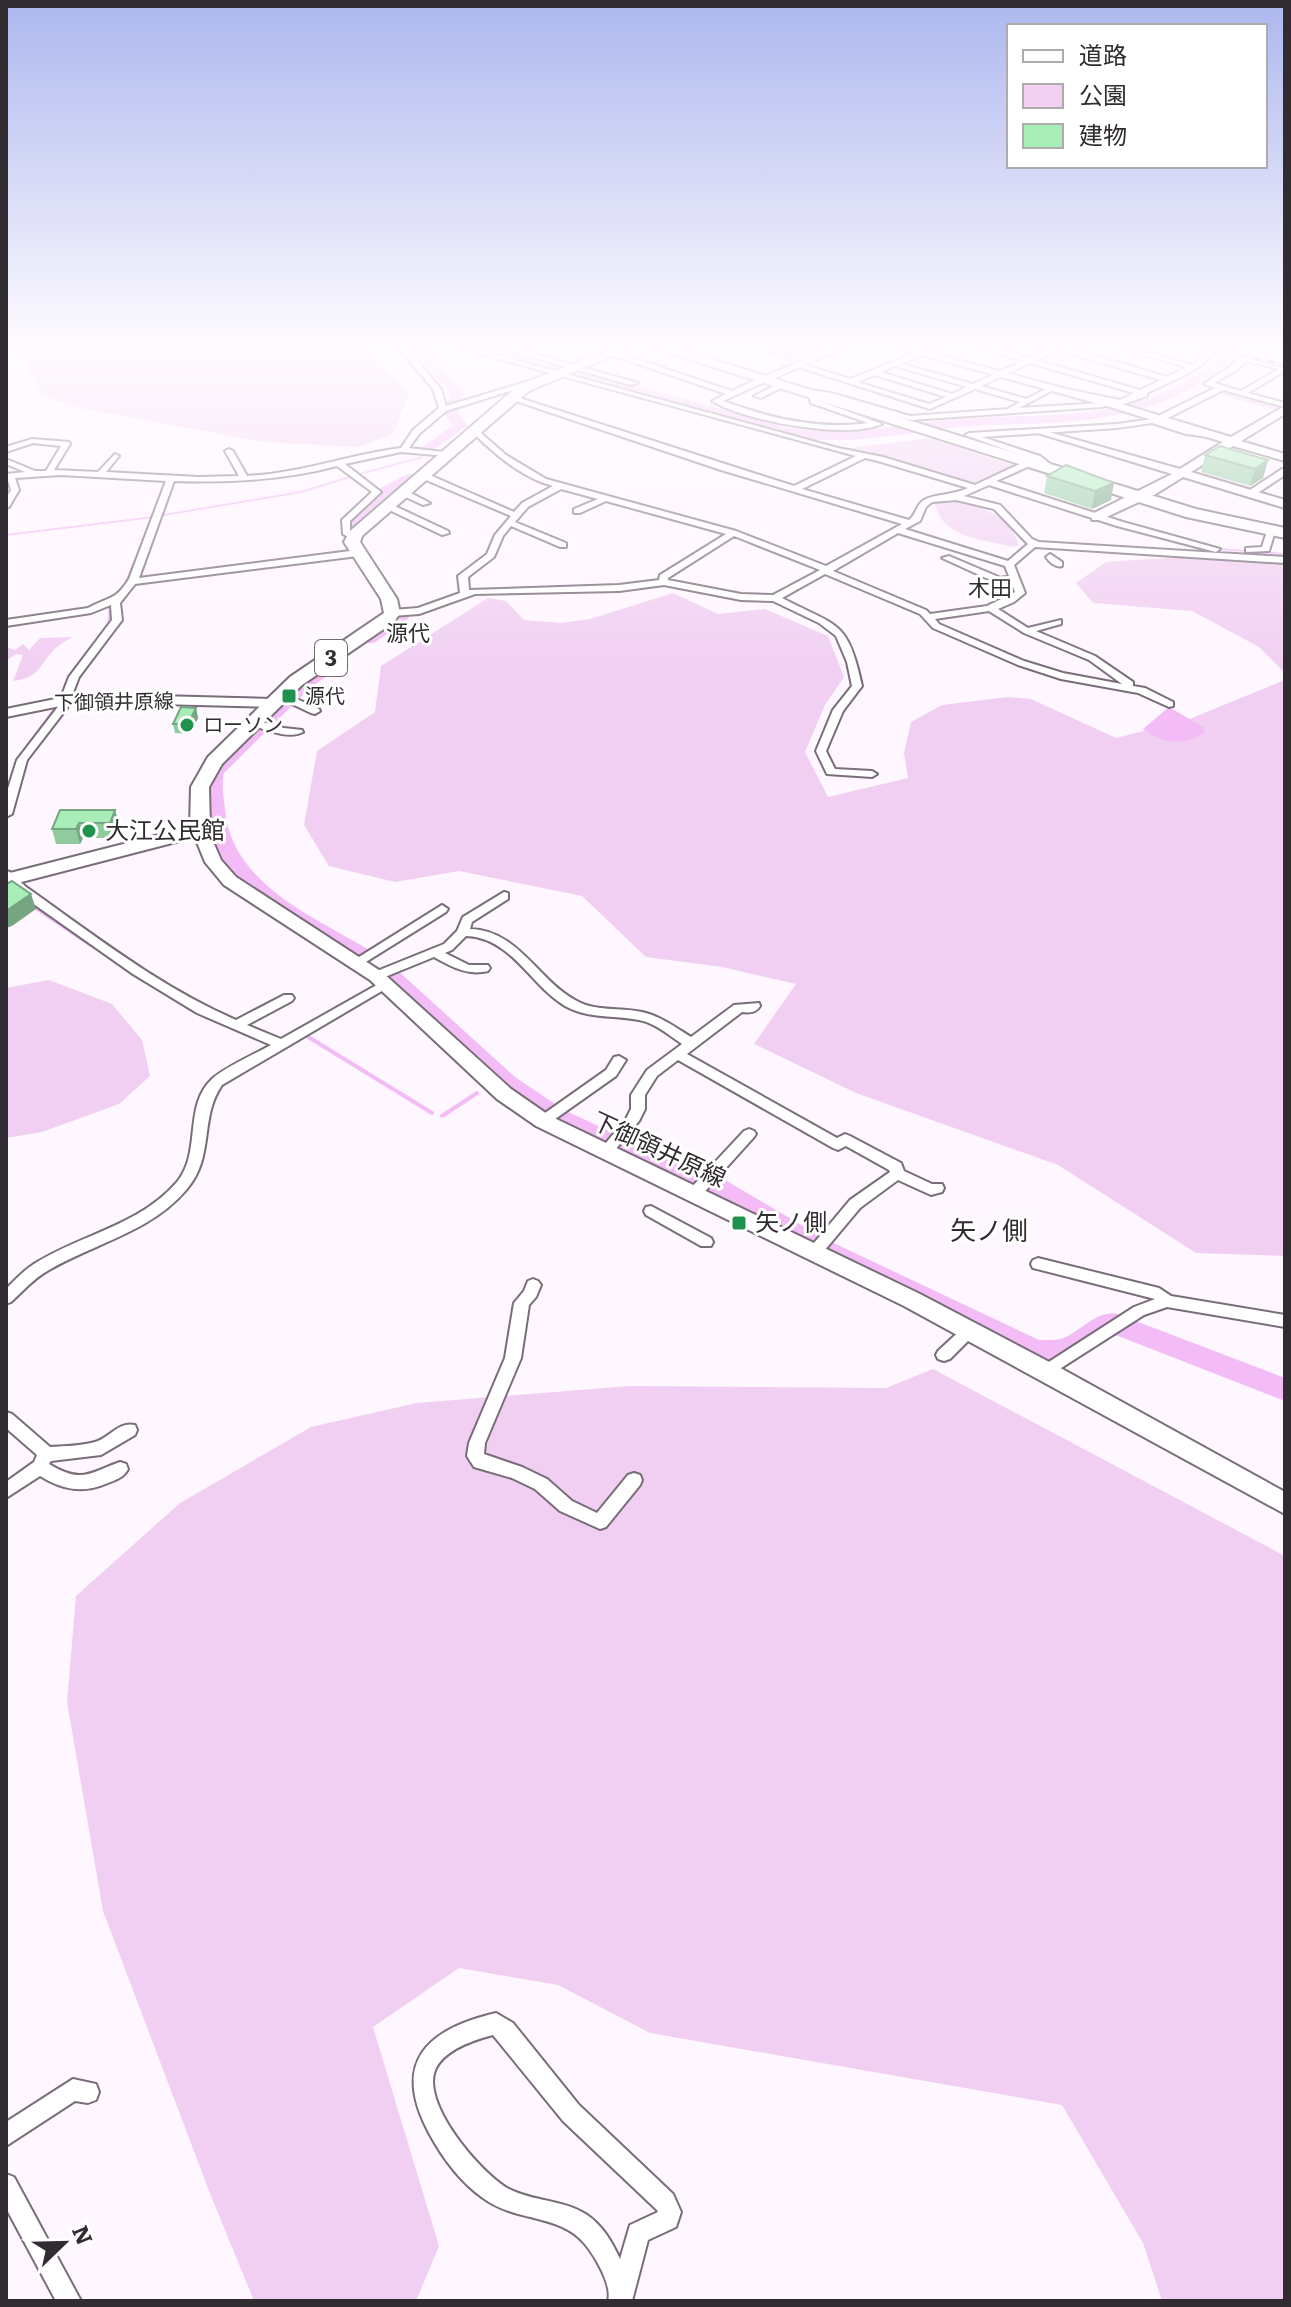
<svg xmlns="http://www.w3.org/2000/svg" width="1291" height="2307" font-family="Literata,'Noto Sans JP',serif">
<rect width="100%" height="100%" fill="#fff7ff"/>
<path fill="#f1cff2" d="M6,346H366L409,394L393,434L358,447L264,442L80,408L41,395L22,355L6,351Z
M932,438L1015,466L983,482H961L840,449Z
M949,501C979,505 1008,513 1019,545L1013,547C984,539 941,539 935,503Z
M1195,556L1285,562V673L1259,647L1192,611L1093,603L1076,583L1106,562Z
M673,593L718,614L765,609L828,636L844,677L825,705L805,752L828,797L908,778L904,753L911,722L942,705L1008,697L1031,699L1116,738L1187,720L1285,680V1256L1196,1253L1058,1165L856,1093L754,1044L796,984L722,967L646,957L582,896L459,871L395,882L329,866L304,825L317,751L375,712L381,666L488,598L506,601L524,620L561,623L590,619Z
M72,637C67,640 60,644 55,649C38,665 42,677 13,681L23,655L16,654L6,661V647L15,650L23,644L29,650L40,638Z
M49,980L112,1004L142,1040L150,1076L119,1104L42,1132L6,1138V988Z
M933,1369L1285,1556V2301H1162L1143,2243L1062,2105L650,2033L558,1985L459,1968L373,2027L439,2246L416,2301H254L209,2191L103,1911L67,1702L76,1596L180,1503L311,1427L417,1403L630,1386L886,1388Z"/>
<path fill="#f3bcf7" d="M1169,707L1203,727L1205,731C1189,747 1159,743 1143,729Z"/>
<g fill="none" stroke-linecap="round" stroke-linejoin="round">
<path stroke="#f3bcf7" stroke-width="2" d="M462,423L469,428
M827,444L842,448
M503,461L537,482L553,487
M16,473L22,471L19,468
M360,474L422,457
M1018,494L1180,544
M164,515L301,492L353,476
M6,535L154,517
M1195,547L1285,554
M128,578L143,541"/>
<path stroke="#f3bcf7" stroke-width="3" d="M124,588L129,576
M109,626L110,603
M76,668L84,658
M19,758L57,706
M6,794L14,770"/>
<path stroke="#f3bcf7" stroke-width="4" d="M32,905L91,945
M305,1035L432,1113
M255,1038L271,1045
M442,1116L477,1093"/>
<path fill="#f3bcf7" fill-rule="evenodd" d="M411,346H424L464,394C457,414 454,408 468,425L428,454L423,453V447L453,425C440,413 445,408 450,394Z
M474,346H494L789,428C847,437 902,424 959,419C1034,413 1105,422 1175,387C1195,377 1215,365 1227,346H1239C1226,368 1207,381 1184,392C1111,429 1037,421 958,427C900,433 842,448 783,435Z
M1224,387L1281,403L1283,406L1276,410L1219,394L1217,391Z
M408,474L413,475V481L387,496L356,523L355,534H345L341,522L343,519L377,490Z
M402,611L410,616L408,619L374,643H362L360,639L362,635Z
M331,660L337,661L339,665L337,669L310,688L224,773C221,784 224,798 225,810C232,884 313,916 369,950L373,955L362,962C345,957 328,944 313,935C259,901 209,873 205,803C204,789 202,779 209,767L298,680Z
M388,967L396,969L515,1077L564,1110L678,1163L710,1171L825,1239L1039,1340C1048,1340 1058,1341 1066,1337C1084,1328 1100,1308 1120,1315L1285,1378V1401L1113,1334C1086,1352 1061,1370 1027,1359L816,1255L700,1185L663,1176L548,1122L499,1089L380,979L377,974Z"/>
<g stroke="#786d79" stroke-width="4">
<path id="street" d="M397,346H405L441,389L446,406L532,380L539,382L446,411L419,434L409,448L444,452L448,454L447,456L401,452L345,464L381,492L350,521V531L356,534V538H350L343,534L342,520L372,492L337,466C284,480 230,483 174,481L139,578L358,550L362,553L358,556L135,584L120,603L122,620L79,677L67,708L27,760L12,814L6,817V795L17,760L57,708L69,677L112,620L111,605L91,613L6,626V620L88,608C110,596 115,601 129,579L166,481L61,475L15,478L19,490L9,507L6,508V498L11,490L6,474L25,472L6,464V459L35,471H46L61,446L33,443L6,452V447L32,439L69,442L70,444L54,470L98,472L115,454L119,456L106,472L198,477L239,476L225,451L229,449L233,451L247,476C302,473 347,455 401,448L413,430L439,408L433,389Z
M451,346H463L838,448L883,457L975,485L1026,461H1032V465L996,481L1123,522L1220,549L1216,552L1117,526L989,485L964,496L1000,505L1032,539L1039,542L1285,557V563L1035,547L1014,565L1025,593L1014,602L998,609L1028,628L1061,620V624L1036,631L1095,656L1133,682V686L1145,688L1173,702V706L1169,707L1138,693L1061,679L1018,665L933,628L920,614L825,574L782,598C837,627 848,619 862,686L843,711L826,751L835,769L872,771L877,774L872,777L827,774L816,751L833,710L852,686L847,662L836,636L819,623L773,601L741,600L664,585L619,591L475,594L419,614L392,616L387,613L392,610L418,608L460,593L458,576L487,554L495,535L511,516L419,477V473H425L514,512L522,503L553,486C520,477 495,454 471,431L470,429L474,427L506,455L546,479L736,531L826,566L902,524L721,470L510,399V395L794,486L856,456ZM865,458L878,461L968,488C954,495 934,494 924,500C916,505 916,515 909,520L802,489ZM561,489L598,499L574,509V513H580L606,501L726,534L660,575L659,580L619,585L469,590L468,577L494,557L503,536L511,526L560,547H566V543L515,522L528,507ZM956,500L994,509L1028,544L1008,561L905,529L920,521L926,507L932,502ZM898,533L1005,566L1009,576L1001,578L949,556L942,558L997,583L1011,581L1015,592L987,606L930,614L926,610L833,571ZM734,536L820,570L773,595L741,594L668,580V578ZM989,611L1024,633L1089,660L1122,684L1063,673L1024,661L939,624L935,619Z
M494,346H506L638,383L631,385Z
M792,346H803L825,355L818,357Z
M933,346H943L902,364L973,384L1023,361L976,346H988L1029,358L1050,346H1064L1167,377L1186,367L1113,346H1125L1192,365L1205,356L1212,346H1220C1203,371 1173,380 1147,393V396L1121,405L1053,390L1019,408L1102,403L1106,405L1102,407L910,420L815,395L817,400L882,424C848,440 744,421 712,401L726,394L605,353L612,351L732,391L761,377H767V381L723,401C769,418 819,430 868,423L811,403L808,393L797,392V388L831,393L910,416L1008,409L1020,402L975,389L930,409L792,365L799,363L850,379ZM1057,350L1161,380L1140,390L1036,360ZM1030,363L1134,393L1120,400L1052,386L1026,399L981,386ZM895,366L967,387L952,394L881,372ZM875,375L946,397L929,404L857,382Z
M1241,356L1285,366V371L1248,393L1285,403V407L1223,390L1166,419H1160V415L1215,388L1204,384L1231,366ZM1246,361L1279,369L1241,391L1214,383L1237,370Z
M780,383L787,385L761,398L754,396Z
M1153,419L1213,435L1209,437L1186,434L1152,423L1117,428L982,437L1040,456L1054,467L1055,469L1051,471L1034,460L965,435L969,433L1117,424Z
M1282,469H1285V475L1253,496H1247V492Z
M399,490H405L430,503L423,505L399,494Z
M386,502L448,531L449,533L442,535L383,507L382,505Z
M1271,528L1275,531L1269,551L1246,552V548L1262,547L1267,531Z
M1050,554L1062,562V566C1056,568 1049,562 1046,557Z
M281,692L319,709L320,711L315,714L311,713L277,697L276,695Z
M252,719L284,728L302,730L303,732C288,740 265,729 248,724V720Z
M6,871L10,872L26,887C94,935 160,987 236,1020L284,995H292L294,998L292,1001L247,1025L281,1039L382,982L386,981L392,985L222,1085C199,1118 215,1156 187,1189C151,1232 95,1243 49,1270C34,1278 23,1291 11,1302L6,1304V1289C15,1280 23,1271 34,1264C81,1234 139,1226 177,1182C202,1152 183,1106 212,1079C225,1067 255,1054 271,1045L197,1013L133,974L18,893L6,881Z
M504,892L508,893V899L472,922L470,929C518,930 537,979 575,1000C595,1012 619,1007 642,1012C660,1016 675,1027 691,1037L734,1005L759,1003L760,1006C756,1013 749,1013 742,1012L687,1054L837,1138L845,1134L850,1136L901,1163L904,1171L932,1184H942L944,1188L942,1192L931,1195L898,1180L860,1208L819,1257H809L807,1253L809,1249L850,1200L890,1172L889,1170L846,1146L838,1150L833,1148L678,1060L657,1076L645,1095V1109L639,1121L610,1156H600L598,1153L600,1150L626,1119L631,1109V1095L647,1070L682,1044C669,1035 655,1023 639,1020C614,1015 588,1019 565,1006C530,985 512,938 466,936L452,950L445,953L469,965H488L490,968L488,971C468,976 452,967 434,957L380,979H372L370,976L372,973L444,944L457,931L463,917Z
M442,905L448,909L446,912L361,965H353L351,962Z
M619,1056L626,1060L616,1076L548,1124H538L536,1121L538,1118L606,1070L614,1057Z
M749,1129L754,1131L756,1134L754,1137L699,1198H689L687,1194L689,1190L744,1131Z
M651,1206L711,1238L713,1242L711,1246H701L646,1215L644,1211L646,1207Z
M1038,1258L1159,1288L1171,1296L1285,1315V1327L1167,1307L1144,1315L1047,1377L1041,1375L1039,1371L1041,1367L1134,1307L1155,1299L1033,1268L1031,1264L1033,1260Z
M533,1279L538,1281L541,1285L536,1297L529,1305L521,1358L485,1443L484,1454L522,1467L547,1479L572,1501L597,1513L628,1475L634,1473L640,1475L642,1480L640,1485L606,1527L600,1529L560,1511L535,1489L512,1478L474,1467L467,1456L469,1443L505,1358L514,1303L524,1291L528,1281Z
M970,1324L975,1326L978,1330L975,1334L950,1359L944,1361L938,1359L936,1355L938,1351L965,1326Z
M6,1412L12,1414L50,1447C65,1446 81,1446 95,1442C109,1438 119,1421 135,1425L137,1430L135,1435L101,1455L51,1461L49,1464C82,1484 89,1473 120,1462L126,1464L128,1469C124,1477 116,1480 108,1483C83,1494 63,1490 40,1476L6,1498V1482L34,1462L37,1455L6,1428Z
M496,2013L513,2023L579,2105L673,2194L681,2212L676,2227L648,2240L632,2301H608C613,2284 591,2248 578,2237C553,2215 512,2220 483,2198C460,2182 442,2157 429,2133C391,2062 427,2029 496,2013ZM493,2035L563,2121L657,2210L658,2212L630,2225L620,2259C612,2242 603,2226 587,2215C563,2199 532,2202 507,2188C480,2172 419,2102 436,2068C446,2049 474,2040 493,2035Z
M73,2079L96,2084L99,2092L96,2100L88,2103L75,2101L6,2146V2122Z
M6,2174L14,2177L81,2301H56L6,2208Z"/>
</g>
<g stroke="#786d79" stroke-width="4">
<path id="secondary" d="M834,346H848L768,381L759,379Z
M889,346H906L1118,403L1231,437L1285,406V414L1241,441L1285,454V461L1233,446L1191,472L1285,500V508L1183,477L1154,495L1100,520H1092V514L1172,474L1038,433V429L1180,469L1223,442L1110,407Z
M80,694L272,699L279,703L272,707L80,702L6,717V709Z
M200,825L208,830L221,860L236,877L382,972L511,1089L550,1116L920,1294L1055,1365L1285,1492V1514L904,1306L536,1126L497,1099L370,980L224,885L205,862L192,830Z"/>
</g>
<g stroke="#786d79" stroke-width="4">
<path id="primary" d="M618,346H635L529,391L362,536L360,542L397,599L400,613L394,622L302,685L222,764L209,787L210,830L207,834L6,886V874L190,827L191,787L208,757L290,677L384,613L381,599L344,542L350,531L519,385Z"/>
</g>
<g stroke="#786d79" stroke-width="4">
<path id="highway" d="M647,346H669L1196,509L1285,528V538L1186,517Z"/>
</g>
<use href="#street" fill="#fff" fill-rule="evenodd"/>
<use href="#secondary" fill="#fff" fill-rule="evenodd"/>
<use href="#primary" fill="#fff" fill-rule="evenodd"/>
<use href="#highway" fill="#fff" fill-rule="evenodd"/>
<g stroke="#4b464b" stroke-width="4">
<path id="rail" d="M1206,346L1285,366"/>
</g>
<use href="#rail" stroke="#fff" stroke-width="2" stroke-dasharray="7" stroke-linecap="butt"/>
</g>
<path fill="#90cb9e" d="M768,346H804V354L788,361L767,354Z
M1205,455L1268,460L1263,478L1250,486L1201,472Z
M1066,465L1111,500L1092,509L1044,493L1047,476Z
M196,708L198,718L190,734L175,733L173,724Z
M115,810L119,825L114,838H83L80,844H56L52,829Z"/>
<path fill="#76a581" d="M795,346H804V354L788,361L789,349Z
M1268,460L1263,478L1250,486L1255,469Z
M1114,483L1111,500L1092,509L1095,491Z
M196,708L198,718L190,734L188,724Z
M115,810L119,825L114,838L110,823Z
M79,823L83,838L80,844L76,829Z
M31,894L36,909L12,926L6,928V911Z"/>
<path fill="#a8ecb8" stroke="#76a581" stroke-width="2" d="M1220,446L1268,460L1255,469L1205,455Z
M1066,465L1114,483L1095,491L1047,476Z
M181,707L196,708L188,724H173Z
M60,810H115L110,823H79L76,829H52Z
M12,881L31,894L6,911V884Z"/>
<linearGradient id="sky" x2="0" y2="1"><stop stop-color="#acb7ee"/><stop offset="0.52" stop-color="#fffbff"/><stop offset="1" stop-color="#fffbff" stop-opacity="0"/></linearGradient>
<rect width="1291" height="669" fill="url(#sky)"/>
<g fill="#1f934d" stroke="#fff" stroke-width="3">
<rect x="281" y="688" width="16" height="16" rx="4"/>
<circle cx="187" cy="725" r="8"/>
<circle cx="89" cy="831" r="8"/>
<rect x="731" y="1215" width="16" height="16" rx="4"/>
</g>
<g text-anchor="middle" stroke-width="6" stroke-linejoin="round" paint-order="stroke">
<g font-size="20" fill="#312c31" stroke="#fff" text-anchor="start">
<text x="305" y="703">源代</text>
<text x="203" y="732">ローソン</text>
</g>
<g font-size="20" fill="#312c31" stroke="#fff">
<text transform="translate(114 702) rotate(-1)" y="7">下御領井原線</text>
</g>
<g font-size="22" fill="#312c31" stroke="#fff">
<text x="990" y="596">木田</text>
<text x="408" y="641">源代</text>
</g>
<rect fill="#fff" stroke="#6f6b6f" stroke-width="2" x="315" y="640" width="32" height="36" rx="6"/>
<g font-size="22" font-weight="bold" fill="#312c31">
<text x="331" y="666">3</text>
</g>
<g font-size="24" fill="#312c31" stroke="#fff" text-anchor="start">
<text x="105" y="839">大江公民館</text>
<text x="755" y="1231">矢ノ側</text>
</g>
<g font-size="24" fill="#312c31" stroke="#fff">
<text transform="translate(659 1150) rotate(25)" y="8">下御領井原線</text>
</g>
<g font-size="26" fill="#312c31" stroke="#fff">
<text x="989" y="1240">矢ノ側</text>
</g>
</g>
<rect width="1291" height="2307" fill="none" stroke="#312c31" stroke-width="16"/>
<rect x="1007" y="24" width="260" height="144" fill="#ffffff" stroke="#adabad" stroke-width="2"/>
<rect x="1023" y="50" width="40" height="12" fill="#ffffff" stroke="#adabad" stroke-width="2"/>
<text x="1079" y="64" font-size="24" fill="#312c31">道路</text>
<rect x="1023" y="84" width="40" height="24" fill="#f1cff2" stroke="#adabad" stroke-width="2"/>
<text x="1079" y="104" font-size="24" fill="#312c31">公園</text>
<rect x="1023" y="124" width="40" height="24" fill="#a8ecb8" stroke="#adabad" stroke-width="2"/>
<text x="1079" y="144" font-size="24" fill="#312c31">建物</text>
<g transform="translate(64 2243) rotate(67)" stroke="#ffffff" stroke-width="6" paint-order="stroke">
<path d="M0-6L14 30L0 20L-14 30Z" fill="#312c31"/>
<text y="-12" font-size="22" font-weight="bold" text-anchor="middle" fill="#312c31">N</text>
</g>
</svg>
